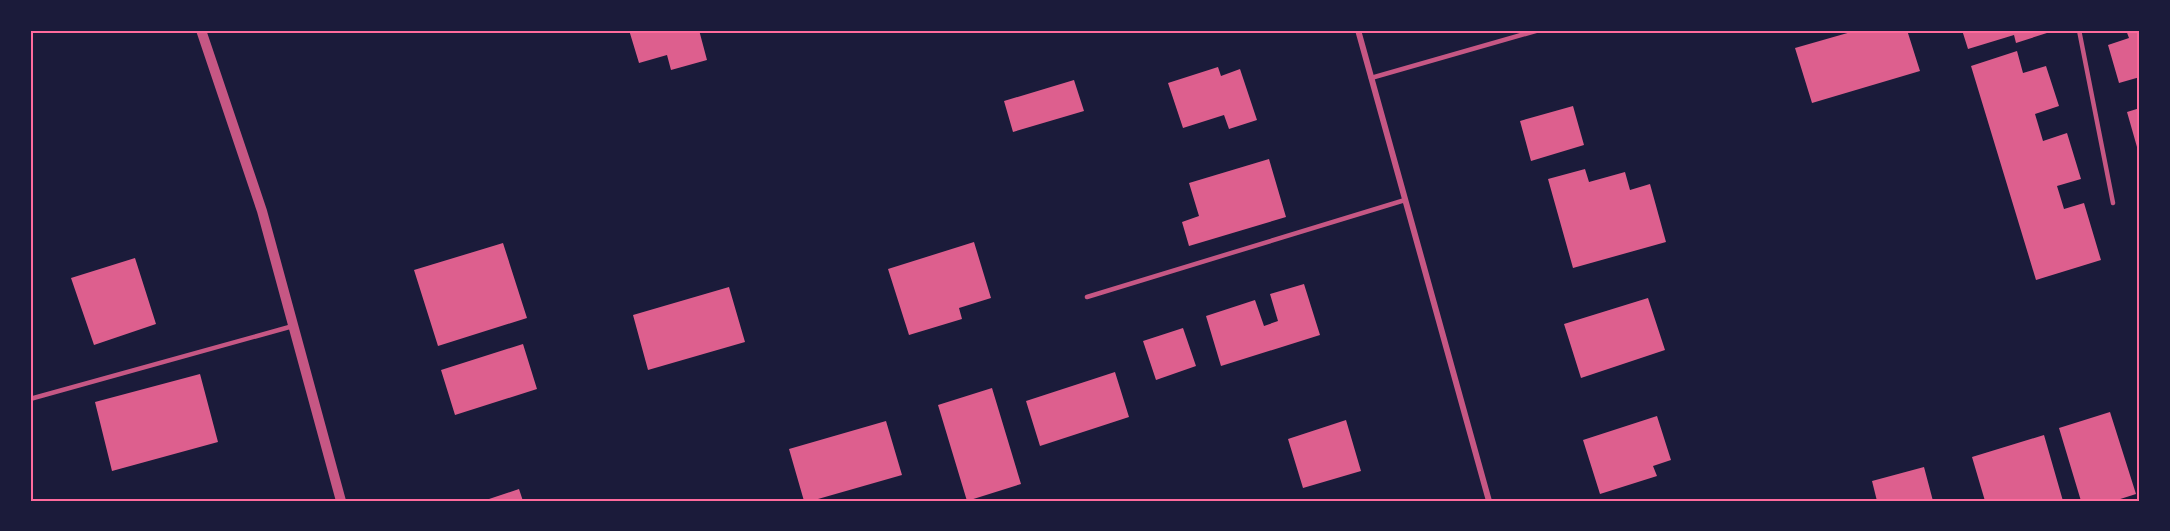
<svg xmlns="http://www.w3.org/2000/svg" width="2170" height="531" font-family="'Noto Sans',sans-serif">
<rect width="100%" height="100%" fill="#1b1b3a"/>
<path fill="#dd5f8e" d="M629,30H699L707,60L671,70L667,55L639,63Z
M1858,30H1907L1920,71L1812,103L1795,48Z
M1962,30H2050V32L2016,43L2014,35L1968,49Z
M2126,30H2140V77L2119,83L2108,45L2129,38Z
M2017,51L2023,73L2046,66L2059,106L2035,114L2043,141L2067,133L2081,179L2057,186L2064,209L2084,203L2101,260L2036,280L1971,66Z
M1218,67L1221,76L1240,69L1257,120L1229,129L1224,115L1183,128L1168,83Z
M1074,80L1084,111L1013,132L1004,101Z
M1573,106L1584,145L1531,161L1520,121Z
M2140,108V154H2139L2127,112Z
M1269,159L1286,217L1189,246L1182,222L1199,216L1189,183Z
M1585,169L1589,182L1625,172L1630,190L1650,184L1666,242L1573,268L1548,179Z
M974,242L991,298L959,308L962,319L909,335L888,269Z
M503,243L527,318L438,346L414,270Z
M135,258L156,324L94,345L71,278Z
M1304,284L1320,335L1221,366L1206,316L1255,300L1264,326L1278,321L1270,294Z
M729,287L745,342L648,370L633,315Z
M1648,298L1665,350L1581,378L1564,324Z
M1183,328L1196,366L1156,380L1143,341Z
M523,344L537,389L455,415L441,370Z
M1115,372L1129,417L1040,446L1026,401Z
M200,374L218,442L112,471L95,402Z
M992,388L1021,484L967,501L938,405Z
M2110,412L2136,494L2114,501H2081L2059,428Z
M1657,416L1671,460L1653,466L1657,476L1600,494L1583,440Z
M1346,420L1361,471L1303,488L1288,439Z
M886,421L902,475L811,501H804L789,449Z
M2044,435L2063,501H1985L1972,457Z
M1924,467L1933,501H1877L1872,481Z
M519,489L523,501H483Z"/>
<g fill="none" stroke-linecap="round" stroke-linejoin="round">
<path stroke="#c65784" stroke-width="4.5" d="M2079,30L2113,203
M1371,78L1539,30
M1087,297L1405,200
M30,399L293,326"/>
<path stroke="#c65784" stroke-width="6" d="M1358,30L1489,501"/>
<path stroke="#c65784" stroke-width="10" d="M201,30L262,211L341,501"/>
</g>
<rect width="2170" height="531" fill="none" stroke="#1b1b3a" stroke-width="63"/>
<rect x="32" y="32" width="2106" height="468" fill="none" stroke="#ff6b9d" stroke-width="2"/>
</svg>
